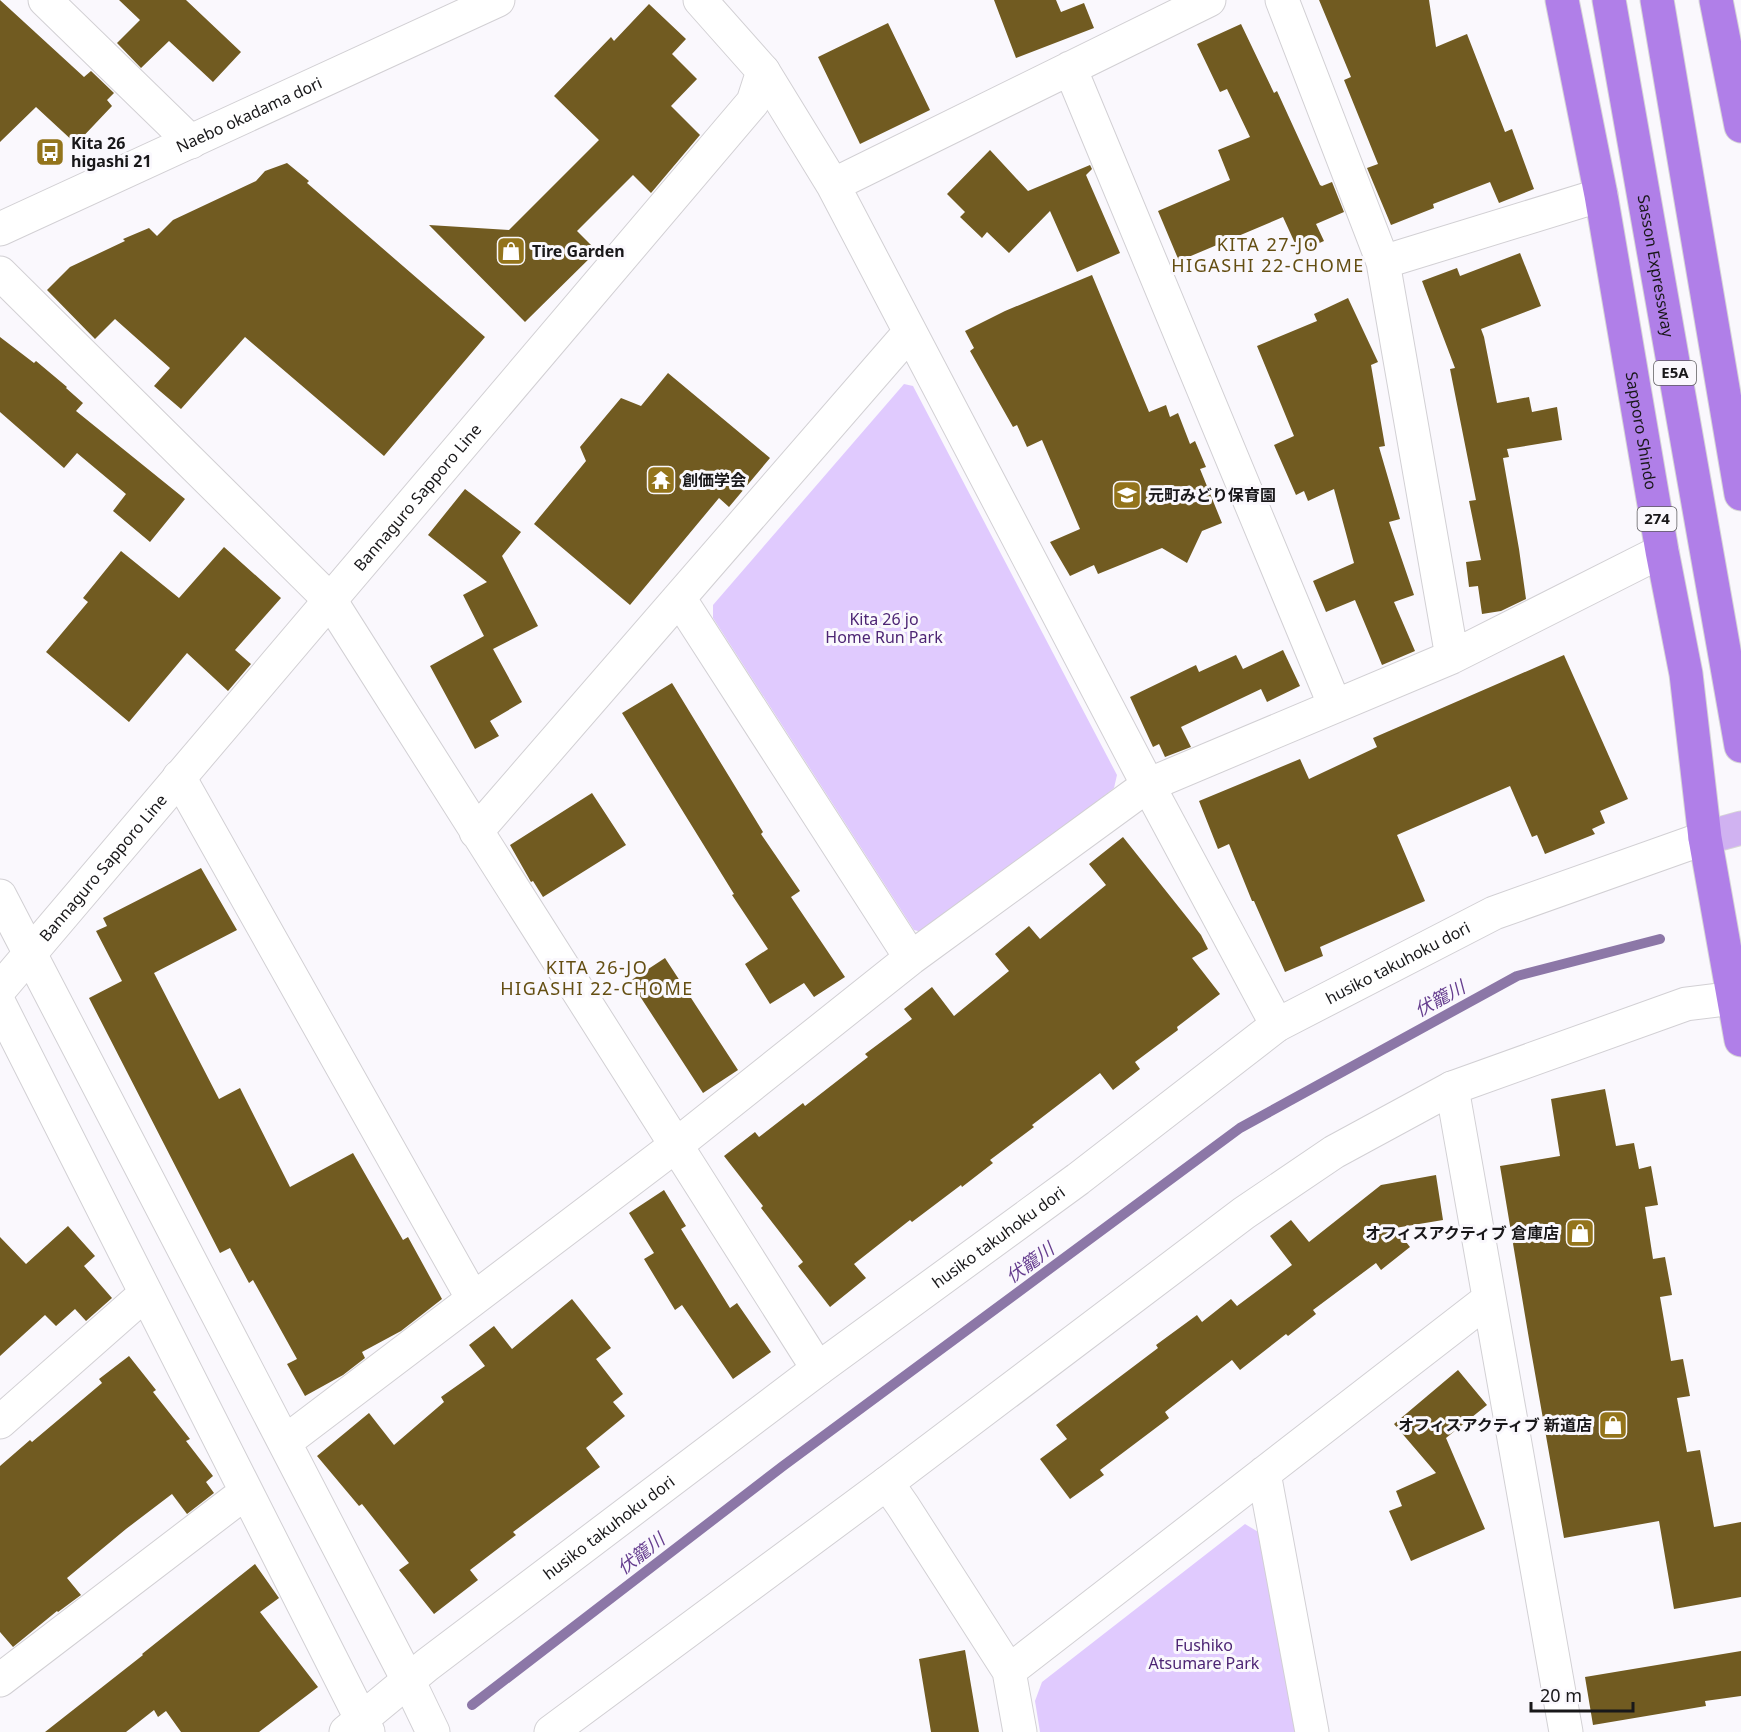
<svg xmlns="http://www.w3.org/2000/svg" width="1741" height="1732" font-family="'Noto Sans','Noto Sans JP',sans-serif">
<rect width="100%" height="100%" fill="#faf8fd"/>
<path fill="#e0cafe" d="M904,384L913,386L1117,775L1114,788L930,934L914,930L713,618V605Z
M1245,1524L1265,1536L1298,1732H1040L1035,1701L1042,1682Z"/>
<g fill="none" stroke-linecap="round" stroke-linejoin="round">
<path stroke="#8c77a7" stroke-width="10" d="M472,1705L783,1466L1240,1128L1517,976L1660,939"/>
</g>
<path fill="#715b21" d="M0,0L84,77L91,71L114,93L107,100L112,106L76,144L36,107L0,142Z
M119,0H186L241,52L213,82L169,41L141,68L117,43L140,20Z
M994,0H1056L1061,12L1084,3L1094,28L1016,58Z
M1319,0H1429L1436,47L1467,34L1505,132L1512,129L1534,189L1499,203L1490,182L1433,204L1434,208L1391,225L1367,168L1378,164L1344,80L1351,77Z
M649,4L686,39L672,54L697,79L671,106L700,135L651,193L633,175L577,231L597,251L525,322L429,225L509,230L599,140L554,96L611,37L614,41Z
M888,23L930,110L860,144L818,57Z
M1241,24L1274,93L1277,91L1320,185L1322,186L1332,182L1344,212L1316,224L1324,241L1299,252L1283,217L1179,261L1158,211L1230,180L1218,150L1250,137L1227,89L1220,92L1197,44Z
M990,150L1028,191L1090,165L1092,169L1086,175L1120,253L1077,272L1050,211L1009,253L987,232L982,238L960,217L965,212L947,194Z
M287,163L309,181L307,183L485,337L384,456L245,337L181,409L154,386L170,368L115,319L95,339L47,290L70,267L125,241L123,239L149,228L157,236L173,220L256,181L265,171Z
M1520,253L1541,306L1481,329L1484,337L1497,403L1529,397L1532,412L1557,407L1562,440L1507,449L1509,457L1503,458L1519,549L1526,599L1501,611L1482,614L1478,586L1469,587L1466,562L1481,560L1469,501L1476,500L1450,369L1455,368L1422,281L1457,268L1460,276Z
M1092,275L1149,412L1166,405L1170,417L1178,413L1190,444L1195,441L1206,467L1200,469L1222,523L1202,531L1187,563L1162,548L1098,574L1094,565L1070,576L1050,542L1080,529L1042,440L1027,447L1017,425L1013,427L970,351L974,348L965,331L1005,311Z
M1348,298L1378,362L1371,365L1385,446L1379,447L1400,519L1389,522L1414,595L1394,602L1415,651L1382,665L1355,600L1326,612L1313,581L1354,563L1334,489L1308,501L1304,491L1296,495L1274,445L1294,436L1257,346L1317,321L1314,314Z
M0,337L34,363L36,361L67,387L66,388L83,403L76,411L185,499L150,542L113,511L126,494L77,453L64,468L0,412Z
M668,373L770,458L729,507L719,498L630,605L534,524L586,461L580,447L621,398L641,406Z
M465,489L521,532L502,556L538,626L493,649L522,702L490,721L499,736L475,749L430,666L484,636L463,595L487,582L428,535Z
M224,547L281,598L235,650L251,664L228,691L187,653L129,722L46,652L88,602L83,598L121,551L179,598Z
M1283,650L1300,686L1267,702L1261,689L1181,727L1191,747L1165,757L1159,744L1153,747L1130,697L1196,665L1199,672L1236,655L1243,669Z
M1564,655L1628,799L1600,811L1605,823L1592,829L1595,834L1545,854L1537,835L1532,837L1510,786L1397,835L1425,901L1320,947L1323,956L1285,972L1254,901H1252L1229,844L1218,849L1199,801L1300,759L1309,779L1377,747L1373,738Z
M672,683L763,832L761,834L800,891L791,897L845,977L814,997L804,983L770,1004L745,964L768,949L732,895L734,894L622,713Z
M592,793L626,845L543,897L533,881L531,882L510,845Z
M1123,837L1201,935L1208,949L1192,958L1220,994L1177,1027L1178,1030L1135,1062L1140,1069L1113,1090L1100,1073L1032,1125L1034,1127L990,1160L993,1163L962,1187L961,1185L912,1222L910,1220L854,1264L866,1278L830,1307L798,1266L803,1262L761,1208L763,1206L724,1156L755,1132L759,1137L803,1103L805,1106L868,1057L865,1054L912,1019L904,1009L932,987L954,1016L1009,971L995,954L1029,926L1040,939L1106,885L1089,864Z
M201,868L237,930L154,973L219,1099L240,1088L290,1187L353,1153L403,1240L408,1237L442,1299L401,1331L362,1352L365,1358L343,1375L305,1396L287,1364L297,1359L253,1280L249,1283L230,1248L220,1253L89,998L122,981L96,931L107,926L103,918Z
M665,958L738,1070L703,1093L630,981Z
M1605,1089L1616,1146L1634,1143L1639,1169L1651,1166L1658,1205L1645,1207L1653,1259L1665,1257L1672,1295L1660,1297L1671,1361L1683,1359L1690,1396L1677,1398L1687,1452L1700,1450L1714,1527L1741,1522V1597L1674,1609L1659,1521L1564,1538L1530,1345L1500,1166L1560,1156L1551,1099Z
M1436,1175L1443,1220L1395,1228L1410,1247L1381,1270L1376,1263L1313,1310L1316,1314L1288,1336L1286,1334L1240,1370L1232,1360L1165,1412L1169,1418L1100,1470L1104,1475L1070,1499L1040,1459L1067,1439L1056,1425L1158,1348L1156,1345L1197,1315L1202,1322L1231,1299L1237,1306L1292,1265L1270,1236L1291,1220L1309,1242L1381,1185Z
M664,1190L686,1226L681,1229L730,1308L737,1303L771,1352L733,1379L682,1305L675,1310L644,1259L654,1253L629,1213Z
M68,1226L95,1256L84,1266L112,1298L86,1321L75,1309L56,1326L45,1315L0,1356V1237L26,1264Z
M572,1299L611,1348L596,1359L623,1394L613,1402L625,1416L586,1448L600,1467L513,1532L516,1535L470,1570L478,1580L434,1614L399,1570L409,1563L362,1504L359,1506L317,1456L369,1413L394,1445L444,1402L441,1397L485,1366L469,1345L494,1326L512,1349Z
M129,1356L156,1390L153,1392L190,1439L186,1441L213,1476L206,1482L214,1493L187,1514L172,1494L126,1529L67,1578L81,1595L58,1612L57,1611L13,1647L0,1632V1466L30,1440L32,1442L102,1383L99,1379Z
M1458,1370L1487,1405L1446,1438L1485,1529L1411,1561L1389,1511L1402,1506L1396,1491L1436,1473L1394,1424Z
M255,1564L279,1598L260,1612L318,1687L259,1732H181L166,1711L158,1717L154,1710L126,1732H45L143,1655L142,1654Z
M965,1650L979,1732H931L919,1659Z
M1741,1651V1696L1705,1701L1706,1706L1593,1725L1585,1677Z"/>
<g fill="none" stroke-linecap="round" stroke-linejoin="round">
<g stroke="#d2d0d4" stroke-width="35">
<path id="street" d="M45,0L191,142
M1282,0L1383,262L1452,657
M1070,68L1335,706
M763,71L833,185L1148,785L1277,1025
M833,185L1209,0
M1383,262L1601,195
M0,273L330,600L818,1369
M679,598L911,958
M179,777L473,1299
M476,832L910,332
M0,896L408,1680L433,1732
M0,1005L368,1732
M1452,1088L1566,1732
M0,1422L145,1294
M285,1442L675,1146L911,958L1148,785L1452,657L1662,551
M1264,1473L1312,1732
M887,1483L903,1506L1009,1671L1020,1732
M1009,1671L1489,1299
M0,1680L246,1492"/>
</g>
<g stroke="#d2d0d4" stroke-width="35">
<g id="secondary">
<path id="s1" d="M0,229L498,0"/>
<path id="s2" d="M0,989L753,102L763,71L700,0"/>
<path id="s3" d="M346,1732L427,1665L818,1369L1078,1179L1277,1025L1494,913L1705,838"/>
<path d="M551,1732L887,1483L1244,1213L1334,1152L1452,1088L1686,1004L1734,998"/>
</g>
</g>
<g stroke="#d6d5d6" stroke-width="35">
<path id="primary" d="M1705,838L1741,828"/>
</g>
<g stroke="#d6d5d6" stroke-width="35">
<g id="highway">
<path id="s4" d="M1562,0L1601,195L1662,551L1686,674L1705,838L1741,1040"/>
<path id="s5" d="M1609,0L1741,746"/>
<path d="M1657,0L1741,494"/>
<path d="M1716,0L1741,126"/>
</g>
</g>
<use href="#street" stroke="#fff" stroke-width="33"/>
<use href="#secondary" stroke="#fff" stroke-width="33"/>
<use href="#primary" stroke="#d0b2f1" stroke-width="33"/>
<use href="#highway" stroke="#b07fe8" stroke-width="33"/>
</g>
<defs>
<g id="bus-square" transform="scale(1.5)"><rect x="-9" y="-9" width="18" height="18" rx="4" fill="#93741b" stroke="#faf8fd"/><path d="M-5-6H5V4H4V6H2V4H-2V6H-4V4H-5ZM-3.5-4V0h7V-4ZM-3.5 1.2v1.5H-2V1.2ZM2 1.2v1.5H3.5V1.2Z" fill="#fff"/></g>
<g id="shop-square" transform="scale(1.5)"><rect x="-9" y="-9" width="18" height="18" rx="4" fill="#93741b" stroke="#faf8fd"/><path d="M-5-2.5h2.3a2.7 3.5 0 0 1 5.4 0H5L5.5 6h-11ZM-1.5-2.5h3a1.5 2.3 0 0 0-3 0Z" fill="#fff"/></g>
<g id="temple-square" transform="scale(1.5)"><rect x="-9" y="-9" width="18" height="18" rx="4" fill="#93741b" stroke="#faf8fd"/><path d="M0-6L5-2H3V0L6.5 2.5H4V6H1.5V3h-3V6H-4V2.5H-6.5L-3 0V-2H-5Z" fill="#fff"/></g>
<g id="school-square" transform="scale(1.5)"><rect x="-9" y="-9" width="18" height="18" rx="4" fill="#93741b" stroke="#faf8fd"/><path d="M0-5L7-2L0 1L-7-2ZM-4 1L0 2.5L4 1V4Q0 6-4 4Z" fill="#fff"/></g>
</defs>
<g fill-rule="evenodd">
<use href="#bus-square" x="50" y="152"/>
<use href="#shop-square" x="511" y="251"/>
<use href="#temple-square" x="661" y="480"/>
<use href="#school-square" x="1127" y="495"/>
<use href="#shop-square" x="1580" y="1233"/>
<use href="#shop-square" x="1613" y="1425"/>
</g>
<g text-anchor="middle" stroke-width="6" stroke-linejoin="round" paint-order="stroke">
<g fill="#faf8fd" stroke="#5c5b5e" stroke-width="1.5">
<rect x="1654" y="361" width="42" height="24" rx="4.5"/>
<rect x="1637.5" y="507" width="39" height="24" rx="4.5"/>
</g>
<g font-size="15" font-weight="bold" fill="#19181a">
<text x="1675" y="378">E5A</text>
<text x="1657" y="524">274</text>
</g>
<g font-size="16" fill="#19181a" stroke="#faf8fd">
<text dy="6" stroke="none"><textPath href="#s1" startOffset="274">Naebo okadama dori</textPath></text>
<text dy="6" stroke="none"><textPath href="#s5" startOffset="270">Sasson Expressway</textPath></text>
<text dy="6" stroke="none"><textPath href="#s4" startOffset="438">Sapporo Shindo</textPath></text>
<text dy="6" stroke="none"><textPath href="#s2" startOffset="645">Bannaguro Sapporo Line</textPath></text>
<text dy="6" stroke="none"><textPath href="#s2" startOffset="159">Bannaguro Sapporo Line</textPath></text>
<text dy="6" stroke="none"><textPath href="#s3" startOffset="1305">husiko takuhoku dori</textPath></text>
<text dy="6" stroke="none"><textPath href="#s3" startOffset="819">husiko takuhoku dori</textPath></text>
<text dy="6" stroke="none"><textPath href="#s3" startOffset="333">husiko takuhoku dori</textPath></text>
</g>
<g font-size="16" font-weight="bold" fill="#19181a" stroke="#faf8fd" text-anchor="start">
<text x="71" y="149">Kita 26<tspan x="71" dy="18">higashi 21</tspan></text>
<text x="532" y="257">Tire Garden</text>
<text x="682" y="486">創価学会</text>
<text x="1148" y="501">元町みどり保育園</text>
<text x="1559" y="1239" text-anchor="end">オフィスアクティブ 倉庫店</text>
<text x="1592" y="1431" text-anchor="end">オフィスアクティブ 新道店</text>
</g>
<g font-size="16" fill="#4d2574" stroke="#faf8fd">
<text x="884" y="625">Kita 26 jo<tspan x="884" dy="18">Home Run Park</tspan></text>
<text x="1204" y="1651">Fushiko<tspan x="1204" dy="18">Atsumare Park</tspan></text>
</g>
<g font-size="18" letter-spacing="1.5" fill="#644e12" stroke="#faf8fd">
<text x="1268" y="251">KITA 27-JO<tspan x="1268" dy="21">HIGASHI 22-CHOME</tspan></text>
<text x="597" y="974">KITA 26-JO<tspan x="597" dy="21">HIGASHI 22-CHOME</tspan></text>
</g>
<g font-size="18" font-style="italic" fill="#663e8f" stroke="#faf8fd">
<text transform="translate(1440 999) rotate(-29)" y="6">伏籠川</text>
<text transform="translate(1030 1263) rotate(-36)" y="6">伏籠川</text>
<text transform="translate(641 1554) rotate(-38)" y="6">伏籠川</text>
</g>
</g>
<path d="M1531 1702v9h102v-9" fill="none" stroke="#19181a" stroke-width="3"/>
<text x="1540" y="1702" font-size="18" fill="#19181a" stroke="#faf8fd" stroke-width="4.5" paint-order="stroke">20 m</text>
</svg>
